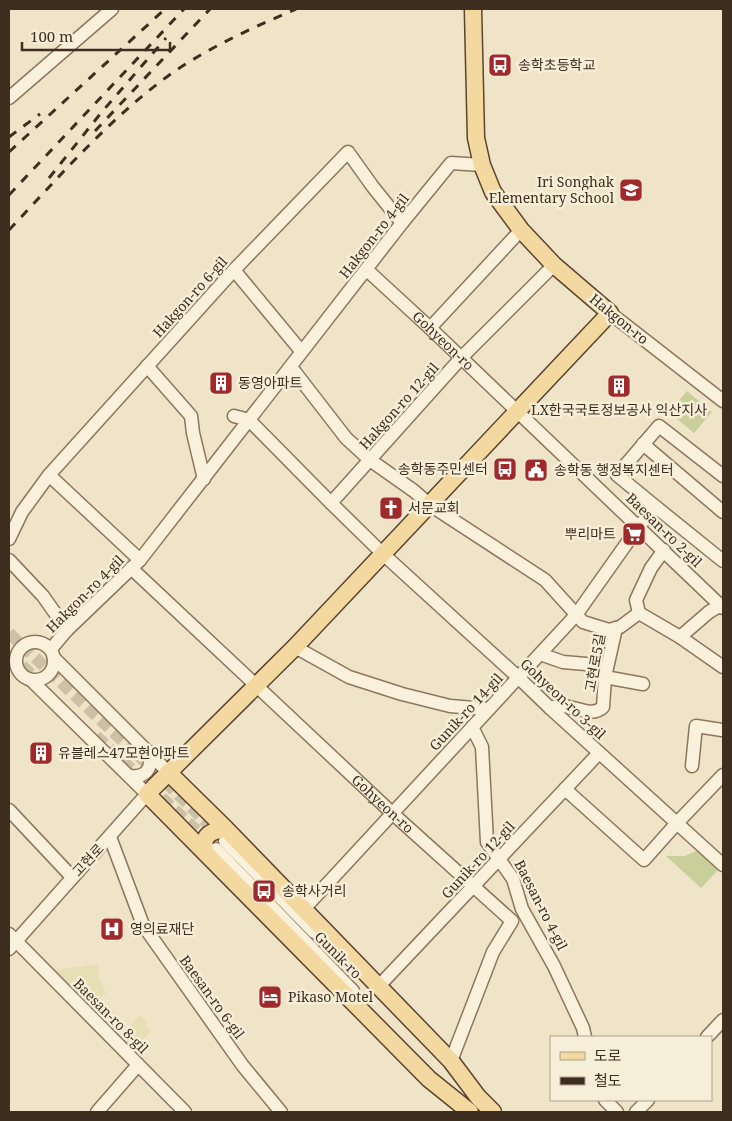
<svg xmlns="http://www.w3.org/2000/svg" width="732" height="1121" font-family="'Noto Serif','Noto Sans KR',serif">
<rect width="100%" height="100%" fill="#f0e4c8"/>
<path fill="#e6deb5" d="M99,964V977L106,993L95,1004L89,1005L55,970Z
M140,1015L148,1023L145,1026L151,1031L141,1042L131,1049L120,1037Z"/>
<path fill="#c9cf9b" d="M687,391L712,412L694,433L669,412Z
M698,850L719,869L701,888L666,856H685Z"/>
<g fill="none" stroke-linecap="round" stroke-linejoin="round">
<path stroke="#ccc0a6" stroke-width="12" stroke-dasharray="12 6" stroke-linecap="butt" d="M9,633L161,777L221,837
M9,653L43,686
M96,736L211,844"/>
<g stroke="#8d765c" stroke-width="15">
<g id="minor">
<path d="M9,98L112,9"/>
<path d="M234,270L301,351"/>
<path id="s1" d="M367,270L430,328L723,608"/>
<path d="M610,313L723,401"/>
<path d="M430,328L521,230"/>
<path d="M147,366L191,416L193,433L204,479"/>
<path d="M291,367L346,438L370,460L414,491L430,505L545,580L583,622L609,630L620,627L639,613L680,637L709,612L721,605"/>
<path d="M234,416L249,420L331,503L383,554L519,678L550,708L723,865"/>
<path d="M643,444L723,512"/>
<path d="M49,475L140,560"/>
<path d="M331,503L462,357L554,265"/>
<path d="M656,507L617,475L659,426L723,476"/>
<path d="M9,539L22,512L49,475L234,270L348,152L373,187L402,223"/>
<path d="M9,560L43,596L67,630"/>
<path id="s2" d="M131,568L392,813L512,921L493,952L451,1061"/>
<path d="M639,613L636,600L651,568L664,550"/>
<path d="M680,637L723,667"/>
<circle cx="35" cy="661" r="19"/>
<path d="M295,647L349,677L402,694L450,706L487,709"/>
<path d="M51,649L67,630L140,560L402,223L451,163L482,165"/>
<path d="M540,654L563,662L586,664L601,672H606"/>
<path d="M54,658L168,772"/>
<path d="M605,677L643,684"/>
<path d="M550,708C553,707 558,705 562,706C575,706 592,718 603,707L605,677L616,628"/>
<path d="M472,727L482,747L487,842L513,879L522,909L554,966L583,1028L585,1037"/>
<path d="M692,766L696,726L722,730"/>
<path d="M129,776C146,778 153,769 149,752"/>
<path d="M565,789L644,860L676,824L723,775"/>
<path d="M9,810L72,877"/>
<path d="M110,837L143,925L243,1066L281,1112"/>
<path d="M225,841L314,932"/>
<path d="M216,849L353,991"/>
<path d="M304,909L576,615L639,526L656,507L723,561"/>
<path d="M9,934L185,1112"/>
<path d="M9,949L147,794L31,680"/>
<path d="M378,987L599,753"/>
<path d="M707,1037L723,1020"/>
<path d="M605,1100L617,1112"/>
<path d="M97,1112L138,1065"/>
<path d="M636,1112L648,1100"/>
</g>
</g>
<g stroke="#5b4430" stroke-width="19">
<path id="major" d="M168,772L226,829L451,1061L478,1097L493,1112
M205,851C202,834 211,831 226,829
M470,1112L429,1079L147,794L295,647L610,313L554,265L521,230L493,192L482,165L476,138L473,9"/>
</g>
<use href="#minor" stroke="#faf1dc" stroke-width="12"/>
<use href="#major" stroke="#f3d9a0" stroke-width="16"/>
<path stroke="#3d2e20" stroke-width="3" stroke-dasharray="9 9" stroke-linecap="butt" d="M95,131L210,9
M9,137L40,114
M9,152L165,9
M49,178L101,113L166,38
M9,195L184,9
M9,230C59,177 108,120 168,76C207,48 252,28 296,9"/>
</g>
<defs>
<g id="bus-square" transform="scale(1.25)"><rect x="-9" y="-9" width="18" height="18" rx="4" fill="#9e2a2b" stroke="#f7eed8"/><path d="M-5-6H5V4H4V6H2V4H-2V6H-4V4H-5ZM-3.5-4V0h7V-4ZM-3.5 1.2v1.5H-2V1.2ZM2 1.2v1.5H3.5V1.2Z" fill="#fff"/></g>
<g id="school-square" transform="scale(1.25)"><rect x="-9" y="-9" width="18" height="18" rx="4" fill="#9e2a2b" stroke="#f7eed8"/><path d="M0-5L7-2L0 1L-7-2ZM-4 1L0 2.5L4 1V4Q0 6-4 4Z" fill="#fff"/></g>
<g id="building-square" transform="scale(1.25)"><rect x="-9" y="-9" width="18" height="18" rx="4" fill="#9e2a2b" stroke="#f7eed8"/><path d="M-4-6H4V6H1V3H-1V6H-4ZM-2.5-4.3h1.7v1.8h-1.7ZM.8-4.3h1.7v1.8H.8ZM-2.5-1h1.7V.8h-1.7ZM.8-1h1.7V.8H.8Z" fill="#fff"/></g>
<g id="civic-square" transform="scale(1.25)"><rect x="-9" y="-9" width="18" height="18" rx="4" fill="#9e2a2b" stroke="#f7eed8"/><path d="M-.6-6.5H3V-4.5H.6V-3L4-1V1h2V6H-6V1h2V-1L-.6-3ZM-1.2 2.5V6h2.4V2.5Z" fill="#fff"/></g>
<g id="church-square" transform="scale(1.25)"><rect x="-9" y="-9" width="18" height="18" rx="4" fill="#9e2a2b" stroke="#f7eed8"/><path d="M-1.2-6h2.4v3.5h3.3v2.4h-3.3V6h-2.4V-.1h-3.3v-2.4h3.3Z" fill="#fff"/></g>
<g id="supermarket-square" transform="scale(1.25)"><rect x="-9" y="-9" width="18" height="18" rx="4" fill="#9e2a2b" stroke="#f7eed8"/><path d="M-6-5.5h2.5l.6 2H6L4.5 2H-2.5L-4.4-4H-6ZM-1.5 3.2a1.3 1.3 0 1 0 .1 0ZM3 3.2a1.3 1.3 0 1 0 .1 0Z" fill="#fff"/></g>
<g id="hospital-square" transform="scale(1.25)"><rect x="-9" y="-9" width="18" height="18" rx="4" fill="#9e2a2b" stroke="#f7eed8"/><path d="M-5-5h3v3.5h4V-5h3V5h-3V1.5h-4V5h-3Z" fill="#fff"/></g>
<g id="hotel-square" transform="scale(1.25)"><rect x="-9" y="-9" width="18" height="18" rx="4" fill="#9e2a2b" stroke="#f7eed8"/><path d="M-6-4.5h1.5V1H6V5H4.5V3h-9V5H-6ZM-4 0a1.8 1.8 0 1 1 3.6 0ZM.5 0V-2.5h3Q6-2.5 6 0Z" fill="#fff"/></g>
</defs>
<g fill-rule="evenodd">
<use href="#bus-square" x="500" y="65"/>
<use href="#school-square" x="631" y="190"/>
<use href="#building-square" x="221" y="383"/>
<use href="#building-square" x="619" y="386"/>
<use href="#bus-square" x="505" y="469"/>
<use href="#civic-square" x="536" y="470"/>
<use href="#church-square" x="391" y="508"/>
<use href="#supermarket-square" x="634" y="534"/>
<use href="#building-square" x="41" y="753"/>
<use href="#bus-square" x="264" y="891"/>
<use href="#hospital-square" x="112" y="929"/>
<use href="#hotel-square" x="270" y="997"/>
</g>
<g text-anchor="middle" stroke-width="5" stroke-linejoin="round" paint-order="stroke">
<g font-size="14" fill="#3d2e20" stroke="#f7eed8" text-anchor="start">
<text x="518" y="70">송학초등학교</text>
<text x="614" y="187" text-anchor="end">Iri Songhak<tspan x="614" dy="16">Elementary School</tspan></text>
<text x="238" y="388">동영아파트</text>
<text x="619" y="415" text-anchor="middle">LX한국국토정보공사 익산지사</text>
<text x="488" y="474" text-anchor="end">송학동주민센터</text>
<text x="554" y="475">송학동 행정복지센터</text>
<text x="408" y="513">서문교회</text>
<text x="616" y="539" text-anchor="end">뿌리마트</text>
<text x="58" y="758">유블레스47모현아파트</text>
<text x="282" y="896">송학사거리</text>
<text x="130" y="934">영의료재단</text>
<text x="288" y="1002">Pikaso Motel</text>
</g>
<g font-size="14" fill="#3d2e20" stroke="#f7eed8">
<text transform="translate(374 236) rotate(-52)" y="5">Hakgon-ro 4-gil</text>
<text transform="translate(190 297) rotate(-48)" y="5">Hakgon-ro 6-gil</text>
<text transform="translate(619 319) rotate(39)" y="5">Hakgon-ro</text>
<text dy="5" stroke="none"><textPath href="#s1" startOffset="104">Gohyeon-ro</textPath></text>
<text transform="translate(399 406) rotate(-48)" y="5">Hakgon-ro 12-gil</text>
<text transform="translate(664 530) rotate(44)" y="5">Baesan-ro 2-gil</text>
<text transform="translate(85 594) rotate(-45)" y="5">Hakgon-ro 4-gil</text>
<text transform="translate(595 663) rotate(-80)" y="5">고현로5길</text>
<text transform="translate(563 699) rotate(43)" y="5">Gohyeon-ro 3-gil</text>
<text transform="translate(466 712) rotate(-47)" y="5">Gunik-ro 14-gil</text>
<text dy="5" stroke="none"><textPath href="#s2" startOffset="345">Gohyeon-ro</textPath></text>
<text transform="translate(88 860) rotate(-47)" y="5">고현로</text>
<text transform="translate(478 860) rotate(-47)" y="5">Gunik-ro 12-gil</text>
<text transform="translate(541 905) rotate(63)" y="5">Baesan-ro 4-gil</text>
<text transform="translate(338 955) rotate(45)" y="5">Gunik-ro</text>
<text transform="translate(212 997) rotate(54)" y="5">Baesan-ro 6-gil</text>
<text transform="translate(111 1016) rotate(45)" y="5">Baesan-ro 8-gil</text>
</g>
</g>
<rect width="732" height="1121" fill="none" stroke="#3d2e20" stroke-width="20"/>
<rect x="550" y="1036" width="162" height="65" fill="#f7eed8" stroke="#ada18e"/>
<rect x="560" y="1052" width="25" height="8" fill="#f3d9a0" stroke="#ada18e"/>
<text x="594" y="1061" font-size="15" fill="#3d2e20">도로</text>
<rect x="560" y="1077" width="25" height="8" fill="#3d2e20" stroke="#ada18e"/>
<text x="594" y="1086" font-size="15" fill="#3d2e20">철도</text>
<path d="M22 42v8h148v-8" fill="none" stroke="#3d2e20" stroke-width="2.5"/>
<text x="30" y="42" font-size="15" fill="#3d2e20" stroke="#f7eed8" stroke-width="4" paint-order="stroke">100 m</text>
</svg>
